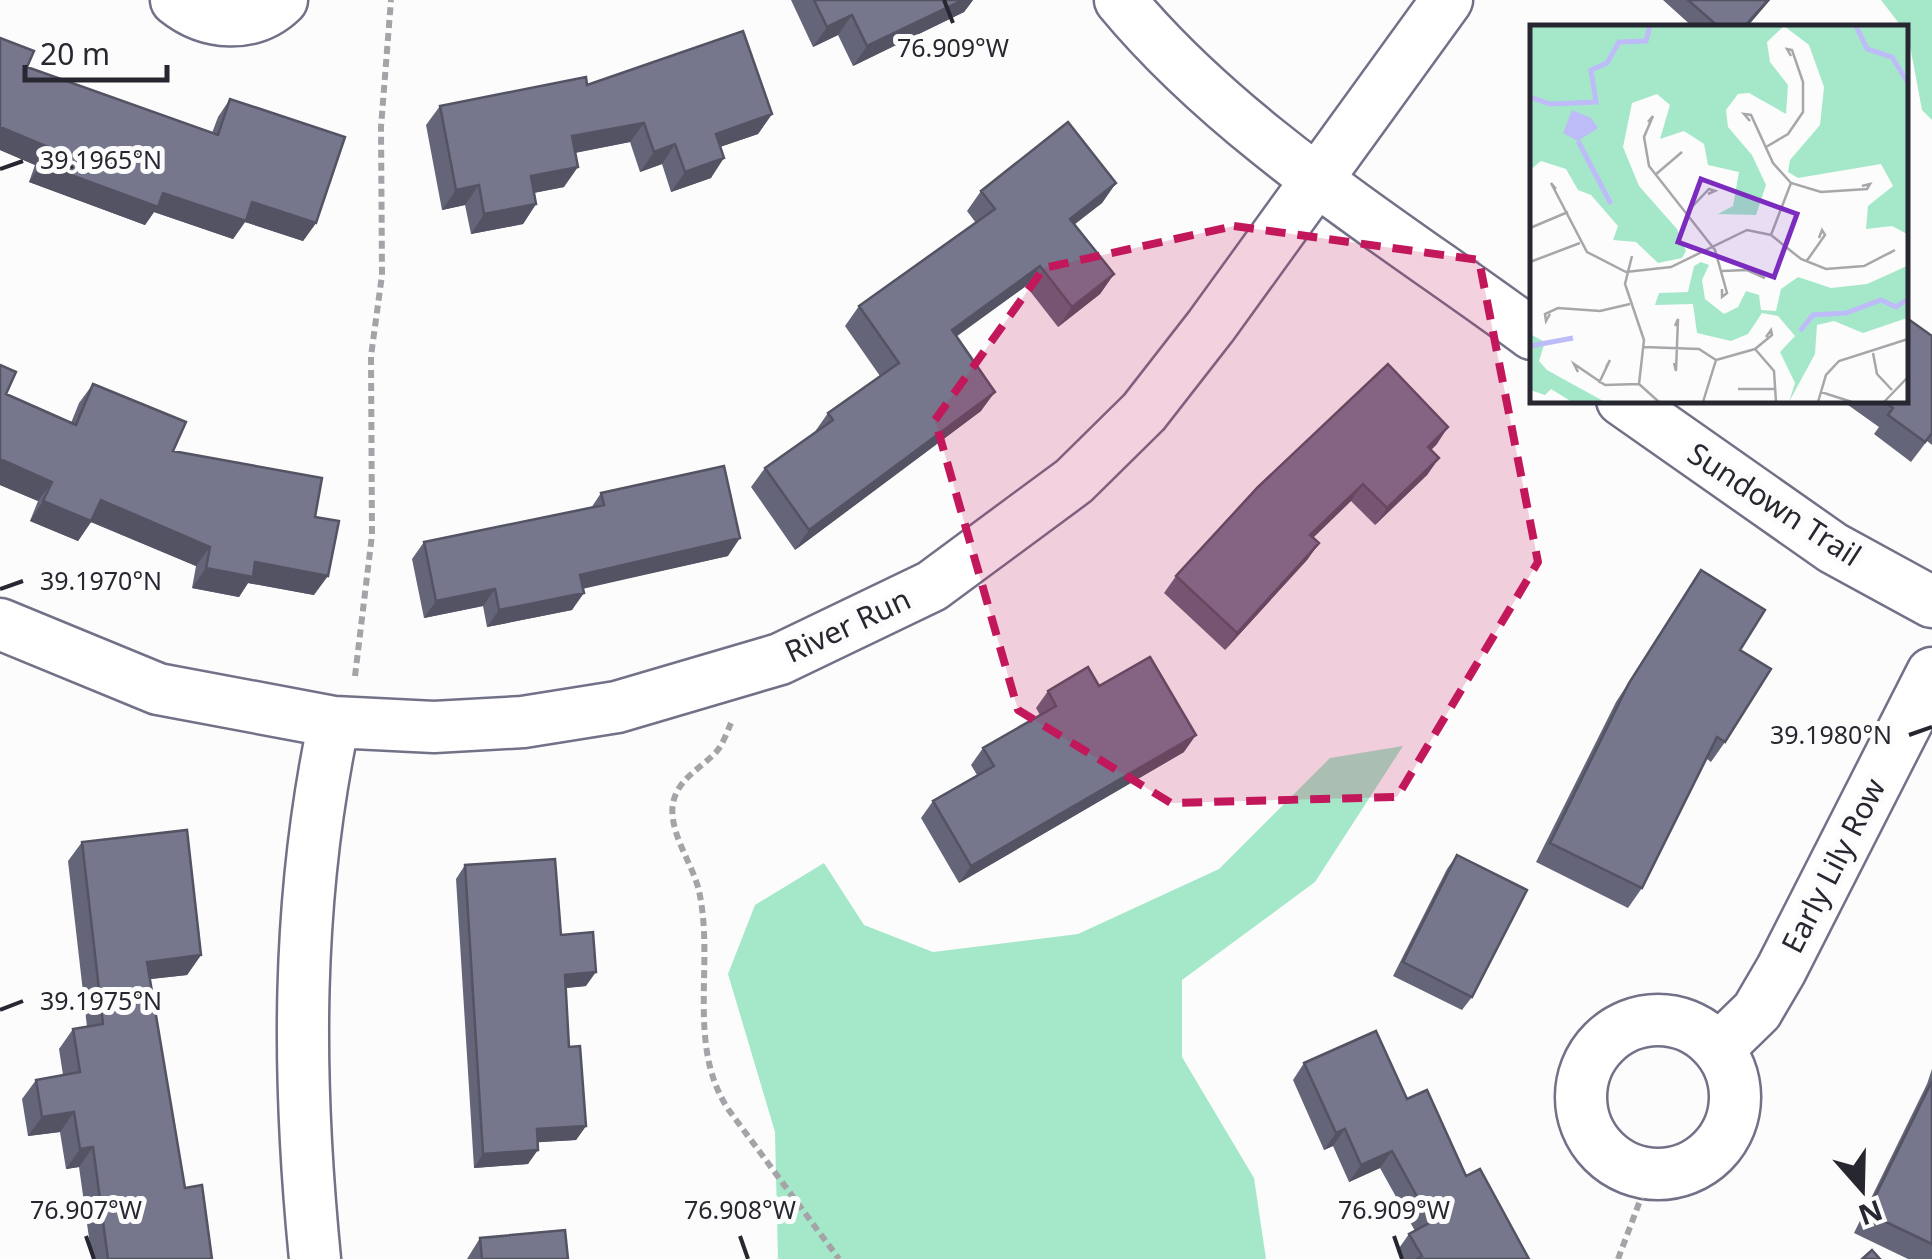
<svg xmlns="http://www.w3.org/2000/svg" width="1932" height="1259" font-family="'Noto Sans',sans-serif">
<rect width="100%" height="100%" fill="#fcfcfc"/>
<path fill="#a5e8c9" d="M1881,0H1932V120L1922,110L1908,35Z
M1403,746L1315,882L1182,980V1057L1254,1178L1266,1259H778L775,1132L728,974L755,905L824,863L864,925L933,952L1078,934L1219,869L1330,758Z"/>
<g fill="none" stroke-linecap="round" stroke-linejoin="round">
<g stroke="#717188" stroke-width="55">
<path id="minor" d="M176,0C207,25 252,29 282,0
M1120,0C1230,133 1393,232 1532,334
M1622,400L1833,548L1932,602
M0,624L158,689L334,722L434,727L523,722L617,707L780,659L932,586L1074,481L1144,412L1211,326L1447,0
M1581 1097a77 77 0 1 1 154 0a77 77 0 1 1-154 0Z
M1719,1048L1757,1011L1781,970L1932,673
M315,1259C297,1077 296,901 334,722"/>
</g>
<path stroke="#a4a4a8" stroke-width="6" stroke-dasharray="8 5" stroke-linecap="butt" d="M355,676L372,535L371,356L382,275L381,127L391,0
M731,723C727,732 723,744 717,751C702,768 678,778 673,803C668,832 693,864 699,891C715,964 686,1044 728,1109L839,1259
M1618,1259L1650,1174"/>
<use href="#minor" stroke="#fff" stroke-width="50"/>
</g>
<path fill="#656579" d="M791,0H973L964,12L853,66L838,35L813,47Z
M1663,0H1770L1746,28H1694Z
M0,38L27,67L212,133L218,117L230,99L316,223L303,241L245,222L233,239L154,212L145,225L29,182L35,165L0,150Z
M440,106L772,114L758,134L720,147L711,178L671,192L662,164L640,172L630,142L575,153L564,187L534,193L536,204L523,224L471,234L465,205L442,210L426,125Z
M1116,183L1102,203L1074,224L1114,274L1100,294L1058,327L1026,286L956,336L981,411L795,550L751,487L765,468L814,433L828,413L880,376L845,326L859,306L976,223L967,211L981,191Z
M1932,336V445L1927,441L1911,462L1874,434L1879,427L1841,400H1904Z
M0,365L6,394L71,423L79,403L93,384L173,451L315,517L314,595L248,583L239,597L192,588L196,566L91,522L78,541L30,521L38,501L0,485Z
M1437,444L1431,450L1439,458L1427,475L1375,525L1351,501L1313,538L1319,543L1307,560L1225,650L1164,593L1176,576Z
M601,493L728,556L583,588L572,610L487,627L483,606L424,618L412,559L424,542L591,508Z
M1701,570L1725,742L1711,762L1707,759L1642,888L1628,908L1536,862L1616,702Z
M1099,686L1184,752L959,883L921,818L933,801L977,775L971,765L983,748L1040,715L1036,708L1048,691Z
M82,842L201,955L187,975L150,979L185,1188L212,1259H92L79,1167L66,1169L60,1132L28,1136L22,1099L36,1080L63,1075L59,1049L73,1029L87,1027L68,861Z
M1457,855L1472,997L1462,1010L1393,976L1447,869Z
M465,865L561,935L586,986L566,988L569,1047L586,1126L576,1140L537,1142L528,1164L474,1168L456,879Z
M1304,1063L1407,1099L1529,1259H1402L1397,1251L1409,1234L1415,1231L1380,1168L1349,1182L1333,1146L1324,1150L1293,1080Z
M1932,1069V1259H1908L1854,1233L1927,1084Z
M480,1238L568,1259H467Z"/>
<path fill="#535363" d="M963,0H973L964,12L853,66L867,46Z
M1768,0H1770L1746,28H1743Z
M852,15L838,35L813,47L827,27Z
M772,114L758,134L702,153L716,134Z
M644,123L630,142L558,156L572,136Z
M0,127L48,147L35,165L0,150Z
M675,144L662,164L640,172L654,152Z
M724,158L711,178L671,192L685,172Z
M41,164L163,193L252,202L316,223L303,241L245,222L233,239L154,212L145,225L29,182Z
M578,167L564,187L517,196L531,176Z
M1116,183L1102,203L1056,239L1070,219Z
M479,185L465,205L442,210L456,190Z
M536,204L523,224L471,234L484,214Z
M1040,266L1026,286L938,350L952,330Z
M1114,274L1100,294L1058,327L1072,307Z
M995,392L981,411L795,550L809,530Z
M1448,427L1437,444L1416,464L1428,447Z
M1439,458L1427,475L1375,525L1387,508Z
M0,459L52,482L38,501L0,485Z
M1363,484L1351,501L1298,552L1310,535Z
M101,500L210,547L196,566L91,522L78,541L30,521L43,501Z
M740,538L728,556L569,592L580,575Z
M1319,543L1307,560L1225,650L1237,633Z
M255,562L328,576L314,595L248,583L239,597L192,588L206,568Z
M495,589L483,606L424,618L436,601Z
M584,593L572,610L487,627L499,610Z
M1196,735L1184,752L959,883L971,866Z
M201,955L187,975L133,981L147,962Z
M596,972L586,986L556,989L565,975Z
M74,1112L60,1132L28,1136L42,1117Z
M586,1126L576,1140L527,1143L537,1129Z
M1345,1129L1333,1146L1324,1150L1336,1133Z
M93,1147L79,1167L66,1169L80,1149Z
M538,1150L528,1164L474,1168L483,1154Z
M1392,1151L1380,1168L1349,1182L1361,1165Z"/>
<path fill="#76768d" stroke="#535363" stroke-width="2.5" d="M814,0H963L867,46L852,15L827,27Z
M1688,0H1768L1743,28H1720Z
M743,31L772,114L716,134L724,158L685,172L675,144L654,152L644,123L572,136L578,167L531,176L536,204L484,214L479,185L456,190L440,106L586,77L587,85Z
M0,38L34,51L27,67L218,135L230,99L345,137L316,223L252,202L246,221L163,193L158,207L41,164L48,147L0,127Z
M1068,122L1116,183L1070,219L1114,274L1072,307L1040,266L952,330L995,392L809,530L765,468L833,420L828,413L899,363L859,306L995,209L981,191Z
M1904,316L1932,336V433L1925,442L1888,415L1893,408L1882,400H1904Z
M1388,364L1448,427L1428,447L1439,458L1387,508L1363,484L1310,535L1319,543L1237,633L1176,576L1258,487Z
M0,365L16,372L6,394L76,425L93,384L186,422L173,451L322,478L315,517L339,521L328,576L255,562L253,577L206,568L210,547L101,500L91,521L43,501L52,482L0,459Z
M724,466L740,538L580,575L584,593L499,610L495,589L436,601L424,542L604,505L601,493Z
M1701,570L1765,610L1740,650L1771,669L1725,742L1717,737L1642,888L1550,843L1629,683Z
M1150,657L1196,735L971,866L933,801L994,766L983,748L1056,706L1048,691L1088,667L1099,686Z
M187,830L201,955L147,962L185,1188L202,1185L212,1259H108L93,1147L80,1149L74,1112L42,1117L36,1080L80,1072L73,1029L103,1024L82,842Z
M1457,855L1527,890L1472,997L1403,962Z
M555,859L561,935L593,932L596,972L565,975L569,1047L580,1046L586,1126L537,1129L538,1150L483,1154L465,865Z
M1376,1031L1407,1099L1427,1090L1466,1176L1480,1169L1529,1259H1417L1422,1256L1409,1234L1431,1222L1392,1151L1361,1165L1345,1129L1336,1133L1304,1063Z
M1932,1081V1244L1867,1213Z
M565,1230L568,1259H482L480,1238Z
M1872,1250L1880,1259H1862Z"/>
<path fill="#c2185b" fill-opacity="0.2" stroke="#c2185b" stroke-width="8" stroke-dasharray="20 12" stroke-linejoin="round" d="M1234,226L1479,260L1538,562L1397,797L1171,803L1018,710L935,420L1044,268Z"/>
<path fill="none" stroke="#272731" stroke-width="4" d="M944,0L953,23M0,169L23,161M0,589L23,581M1909,735L1932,727M0,1010L23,1001M86,1236L94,1259M740,1236L748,1259M1394,1236L1402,1259"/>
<g text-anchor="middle" stroke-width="10" stroke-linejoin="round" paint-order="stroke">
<g font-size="30" fill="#272731" stroke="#fcfcfc">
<text transform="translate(1774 505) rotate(33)" y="10">Sundown Trail</text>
<text transform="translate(848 626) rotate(-25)" y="10">River Run</text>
<text transform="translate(1834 866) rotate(-63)" y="10">Early Lily Row</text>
</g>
</g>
<g transform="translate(1530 25)">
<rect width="378" height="378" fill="#fcfcfc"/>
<path d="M0,1H254L237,17L240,37L258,60L256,89L219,68L208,69L196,85L198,102L222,130L236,160L226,190L188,189L203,181L209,147L178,140L174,119L154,106L130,114L140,80L127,69L102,78L93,122L109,161L147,204L156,226L152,233L128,238L106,217L83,215L88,201L61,170L48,165L36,144L11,136L0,145ZM254,1H377V209L362,201L336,204L338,181L363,161L351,139L268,153L258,147L260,135L290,100L294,62L279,20ZM171,237L179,240L172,255L175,274L194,289L208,282L216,266L229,270L231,285L246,286L251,264L268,252L301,263L337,259L377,241V293L333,308L304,296L287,300L285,329L259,377L265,358L250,327L265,311L248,291L232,288L218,309L201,316L167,308L163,279L125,280L129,268L158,267L164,241ZM0,309L15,317L9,336L17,345L75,377H42L21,364L15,370L0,365Z" fill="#a5e8c9"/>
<path d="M42,85L61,93L68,103L48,116L33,108Z" fill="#bebcf8"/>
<path fill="none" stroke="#bebcf8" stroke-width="5" d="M326,1L337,24L362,32L378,58M0,72L20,79L66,77L61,45L77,38L89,17L116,16L120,1M48,116L81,179M270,306L283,290L316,288L351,275L366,282L378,274M0,321L43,313"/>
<path fill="none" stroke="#a7a7ab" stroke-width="2.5" d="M220,96L214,89L221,90L243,138L261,158L291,167L337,164L340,159L332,161M118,97L123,91L114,112L119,141L185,225L197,268L192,272V264M236,122L258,109L273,87V57L262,25L257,24L261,31M125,150L152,127L146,132M26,164L21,158L57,227L96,247L141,242L217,205L241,210L271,234L296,244L334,241L365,225L358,229M158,186L179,164L185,166L178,169M0,203L38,187M241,210L261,158M102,231L95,259L114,315L109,359L129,377M0,237L50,218M276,237L295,210L292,205L289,213M192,246L217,245L235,253L228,249M20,289L16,296L15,289L28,283L70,286L100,279M114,322L169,324L186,335M225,324L244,346L246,377M343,328L347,349L362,365M144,338L146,346L148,294L145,301M48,347L44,339L75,360L109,359M69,358L80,335L76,342M216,364H208H246M291,367L322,377M173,377L186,335L225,324L242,310L241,305L236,312M288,377L296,350L309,336L378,314M354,377L378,352"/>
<path fill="#7b2cbf" fill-opacity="0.15" stroke="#7b2cbf" stroke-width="5" d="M171,154L267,189L244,252L148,217Z"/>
<rect width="378" height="378" fill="none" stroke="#272731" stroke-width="5"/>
</g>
<g font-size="25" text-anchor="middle" fill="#272731" stroke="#fcfcfc" stroke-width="10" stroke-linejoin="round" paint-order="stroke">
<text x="953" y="57">76.909°W</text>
<text x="101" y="169">39.1965°N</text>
<text x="101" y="590">39.1970°N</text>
<text x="1831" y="744">39.1980°N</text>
<text x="101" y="1010">39.1975°N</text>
<text x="86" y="1219">76.907°W</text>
<text x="740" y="1219">76.908°W</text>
<text x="1394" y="1219">76.909°W</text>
</g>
<g transform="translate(1862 1189) rotate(160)" stroke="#fcfcfc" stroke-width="8" paint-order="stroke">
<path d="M0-8L18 38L0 25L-18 38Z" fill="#272731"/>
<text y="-15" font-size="28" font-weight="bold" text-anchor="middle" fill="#272731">N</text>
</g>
<path d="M25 65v15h142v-15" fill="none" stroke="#272731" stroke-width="5"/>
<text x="40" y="65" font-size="30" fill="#272731" stroke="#fcfcfc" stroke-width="8" paint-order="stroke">20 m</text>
</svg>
